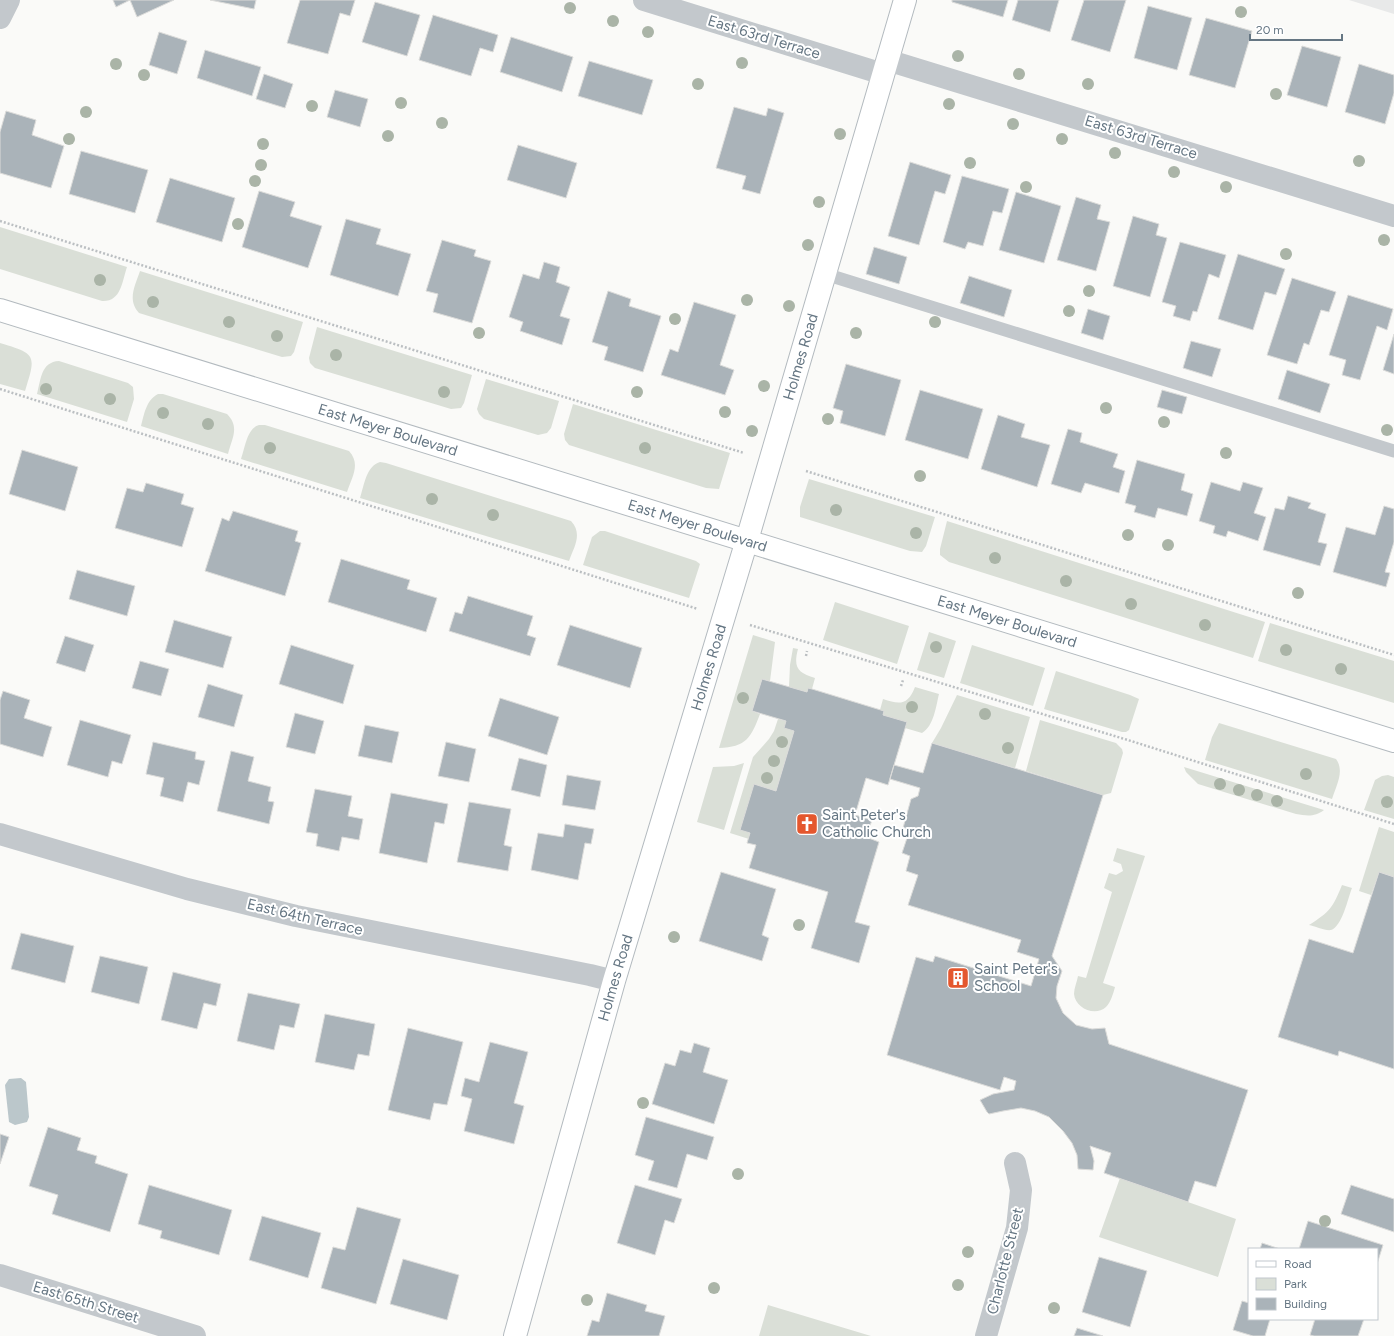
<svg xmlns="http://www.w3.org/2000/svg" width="1394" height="1336" font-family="Figtree,sans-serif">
<rect width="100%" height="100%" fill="#fafaf8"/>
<path fill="#e8e9e9" d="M1349,0H1394V14Z"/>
<path fill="#dadfd7" d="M0,227L127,267C122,282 121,302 102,301L0,269Z
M140,271L303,322L294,352L291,356L282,357L139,313C127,300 135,286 140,271Z
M317,327L472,375L464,403L461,408L451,409L315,368L310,363L309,358Z
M0,343C37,354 36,355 25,391L0,384Z
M59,361L128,383L133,387L134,399L127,422L37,394C41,379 41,362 59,361Z
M486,379L559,401L551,428L547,433L538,435L484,419L479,414L477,409Z
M158,394H163L227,414C240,427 232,438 228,454L141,426C144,415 146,400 158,394Z
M573,404L730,453L719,489L706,488L569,445L565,440L564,434Z
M259,425H265L349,451C361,464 352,477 347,492L241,459C245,448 247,428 259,425Z
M380,462L386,463L571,521C583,534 574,547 569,561L360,498C364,486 366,466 380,462Z
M809,479L935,517L926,546L922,552L910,551L800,517V507Z
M947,521L1265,622L1253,658L949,562L940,555V549Z
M600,531H605L696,561L700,564L689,598L583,565L592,537Z
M835,602L909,626L897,664L823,640Z
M1270,623L1394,661V703L1258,661Z
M929,632L956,641L944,678L917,670Z
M753,635L775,642L770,681L762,679L752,711L760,714C751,738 746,747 719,748Z
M972,645L1045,668L1033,706L960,683Z
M793,648L798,649C793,668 798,673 815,678L812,689L808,688L807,692L789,687L790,665Z
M1056,671L1130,695L1139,699L1129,730L1126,732H1122L1044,709Z
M915,687L939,694C936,706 934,726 922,733L905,728L906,722L883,715L884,711L880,710L883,699C900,705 908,705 915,687Z
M957,695L1030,717L1015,768L932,743L941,728Z
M778,719L786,721L794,731L776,791L754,784L749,839L730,833L753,757L769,739L774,731Z
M1040,720L1116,743L1122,749L1123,753L1111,793L1103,795L1026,771Z
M1219,723L1336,759C1345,771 1336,786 1332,799L1205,760L1212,737Z
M744,763L724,830L697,822L713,767L734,766Z
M1184,767L1324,810C1315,817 1307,816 1296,814L1198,784L1186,772Z
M1388,775L1394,777V819L1364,810L1375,780L1382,776Z
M1379,827L1394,832V877L1379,872L1371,895L1359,891Z
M1117,848L1145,856L1103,983L1115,987C1113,994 1111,1002 1106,1007C1095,1017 1075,1008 1074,994C1074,988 1077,982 1078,976L1086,978L1112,892L1104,888L1109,873L1116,875L1123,871L1121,864L1113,861Z
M1342,885L1352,888C1348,898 1342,927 1331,930C1325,931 1315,926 1309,925C1330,912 1333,907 1342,885Z
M1120,1178L1236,1219L1218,1277L1099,1237Z
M768,1305L871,1336H759Z"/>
<path fill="#bbc7cb" d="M21,1078L26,1082L29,1117L27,1122L15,1125L9,1122L5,1085L9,1079Z"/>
<path fill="#aab3b9" stroke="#dcdcda" d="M113,0H174L137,17L130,0L116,7Z
M210,0H256L254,9Z
M300,0H355L350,16L340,13L328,54L287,43Z
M952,0H1008L1003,17L952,2Z
M1018,0H1059L1050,32L1012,20Z
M1084,0H1126L1110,52L1071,40Z
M375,2L420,15L407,56L362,42Z
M1148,6L1192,18L1177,70L1134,58Z
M433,15L498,35L493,52L480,48L471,76L419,60Z
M1206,18L1252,31L1235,88L1189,75Z
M159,32L187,41L177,74L149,65Z
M511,37L573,57L562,92L500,72Z
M1302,46L1341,57L1327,107L1287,95Z
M205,50L261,67L252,96L197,78Z
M589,61L653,80L642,115L578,96Z
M1359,64L1394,75V93L1385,124L1345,112Z
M264,74L293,84L285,108L256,99Z
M335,90L368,99L360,127L327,117Z
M734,107L766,116L768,108L784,113L760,194L742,189L746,176L716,168Z
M6,111L36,120L32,135L64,146L51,188L0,173V132Z
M518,145L577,163L566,198L507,180Z
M81,151L148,170L135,213L69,194Z
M910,162L951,175L945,194L935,191L919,245L888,236Z
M962,176L1009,189L1002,213L993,211L983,246L968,242L965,249L943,242Z
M170,178L235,198L222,242L156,222Z
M259,191L295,202L290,216L322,226L308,268L242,247Z
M1016,192L1061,206L1044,263L999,250Z
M1076,197L1101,205L1097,219L1110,222L1096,271L1057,260Z
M1133,216L1159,224L1156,235L1167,238L1150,297L1113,286Z
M346,219L381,229L376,244L411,254L398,296L330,275Z
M442,240L476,250L474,256L491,261L472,323L433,312L438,294L426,291Z
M1180,242L1226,255L1219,278L1209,274L1197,312L1193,311L1190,321L1173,316L1176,306L1162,302Z
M874,247L907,257L899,284L866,274Z
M1238,254L1285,269L1276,295L1265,292L1253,330L1218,319Z
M544,262L560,267L556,282L570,287L560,316L570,319L562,345L520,331L523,322L509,317L523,274L539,279Z
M969,276L1012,290L1004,317L960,303Z
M1292,278L1336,292L1329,312L1321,310L1309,345L1304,343L1297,364L1267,355Z
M608,291L631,299L629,306L661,316L643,372L604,360L608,347L592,342Z
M1348,295L1393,309L1387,330L1377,326L1360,380L1342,375L1346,360L1329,355Z
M694,302L736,315L720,365L734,370L725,395L661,375L670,349L678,352Z
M1088,309L1110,316L1103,340L1081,333Z
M1394,334V374L1383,370Z
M1191,341L1221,349L1212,377L1183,368Z
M846,364L901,380L885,436L840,423L843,411L833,408Z
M1287,370L1330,384L1320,413L1278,399Z
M920,390L983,409L968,459L905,440Z
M1162,390L1187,397L1182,414L1157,407Z
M998,415L1025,424L1021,437L1050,445L1037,487L981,469Z
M1068,429L1082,433L1080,442L1118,454L1113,467L1125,471L1119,493L1085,483L1081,493L1051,484Z
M22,450L78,467L65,511L9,494Z
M1137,460L1185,474L1181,490L1193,494L1187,516L1158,508L1155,518L1134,512L1136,506L1125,503Z
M1211,482L1240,491L1243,482L1263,488L1254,513L1266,517L1258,541L1228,531L1226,537L1213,533L1215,526L1199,521Z
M146,483L184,494L181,504L194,508L182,547L115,528L127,488L143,492Z
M1288,496L1311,503L1308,508L1326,514L1318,542L1327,544L1320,566L1263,550L1275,508L1284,510Z
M1384,506L1394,509V542L1385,572L1390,573L1386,587L1333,572L1346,527L1375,535Z
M233,511L298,531L295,541L301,543L285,596L205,571L222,518L229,521Z
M341,559L410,580L407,589L437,598L426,632L328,602Z
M77,570L135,586L127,616L69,599Z
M468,596L533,616L527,635L536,638L530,656L449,631L455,612L462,614Z
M174,620L232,637L223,668L165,652Z
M570,625L642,648L630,688L557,665Z
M65,636L94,645L85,672L56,663Z
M291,645L354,665L343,704L279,684Z
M140,661L169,669L161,696L132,688Z
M762,679L807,692L808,688L812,689L884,711L883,715L907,722L888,785L866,778L855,815L872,820L866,837L879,842L855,922L870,926L859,963L811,948L828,892L749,868L756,845L747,843L750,833L740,830L754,784L776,791L794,731L784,728L786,721L752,711Z
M208,684L243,695L234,727L198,717Z
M3,691L30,700L24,718L52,727L43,757L0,744V700Z
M500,698L559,717L547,755L488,736Z
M295,713L324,721L315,754L286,747Z
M80,720L131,735L122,764L112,761L108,777L67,765Z
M365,725L399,732L392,763L358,756Z
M153,742L196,752L195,759L205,761L199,785L188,782L183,802L160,796L164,778L146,774Z
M446,742L476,749L469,782L438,776Z
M932,743L1103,795L1052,956L1062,971L1057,986L1056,998L1063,1013L1076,1025L1092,1029L1105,1028L1109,1044L1248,1090L1216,1187L1195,1181L1188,1202L1104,1173L1111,1153L1090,1146L1094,1161L1093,1170L1078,1169L1077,1155L1072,1143L1063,1131L1049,1117L1035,1111L1021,1108L1003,1111L989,1114L987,1112L980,1100L993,1094L1014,1090L1016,1081L1004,1077L1000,1090L887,1055L916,957L933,962L935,956L1031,986L1039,959L1017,952L1021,940L908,905L918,875L906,871L910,856L902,853L908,835L903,828L911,799L918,796L920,788L890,779L894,765L923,773Z
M231,751L254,757L248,781L271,787L268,801L274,802L269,824L217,811Z
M519,758L547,765L540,797L511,790Z
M567,775L601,781L595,810L562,805Z
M315,789L352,796L348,816L363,819L359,840L342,837L339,851L316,846L318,834L306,832Z
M391,793L448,804L444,824L435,822L427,863L379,853Z
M469,802L511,809L504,845L512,847L508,871L457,862Z
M565,824L594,829L591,844L585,843L578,880L531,870L538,833L563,837Z
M721,872L776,889L762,935L769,938L762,961L699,941Z
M1379,872L1394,877V1069L1339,1051L1338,1056L1278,1037L1309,939L1353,953Z
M21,933L74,946L65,983L11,969Z
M100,956L148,967L139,1004L91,992Z
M173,972L221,984L216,1006L204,1003L197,1029L161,1020Z
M248,993L300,1004L294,1028L280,1025L274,1050L237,1041Z
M325,1014L375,1024L369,1056L358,1054L354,1070L315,1062Z
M408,1028L463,1042L447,1105L434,1103L430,1120L388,1110Z
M490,1042L528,1052L514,1103L524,1106L514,1144L464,1131L472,1099L461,1096L465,1078L479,1082Z
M694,1043L710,1048L703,1072L728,1080L714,1124L652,1104L665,1063L675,1066L680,1050L691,1053Z
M646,1117L714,1137L707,1160L687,1154L677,1188L648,1180L654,1161L635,1155Z
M48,1127L81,1138L77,1150L97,1156L95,1163L128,1174L110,1232L52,1214L58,1195L29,1186Z
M0,1134L9,1137L0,1164Z
M149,1185L232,1210L219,1255L160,1238L162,1231L138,1224Z
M635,1185L682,1199L674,1223L665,1220L655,1255L617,1243Z
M1351,1185L1394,1199V1232L1341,1214Z
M357,1207L401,1219L376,1304L321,1288L333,1247L345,1250Z
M262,1216L321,1233L308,1278L249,1260Z
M1308,1221L1383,1245L1377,1264V1249H1299Z
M1262,1243L1280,1249H1260Z
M1099,1257L1147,1271L1130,1327L1082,1312Z
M403,1259L459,1275L447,1320L390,1304Z
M607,1293L647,1305L645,1311L665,1316L659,1336H587L592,1320L599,1322Z
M1242,1301L1249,1303V1319H1270L1265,1336H1253L1233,1330Z
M1315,1319H1364L1358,1336H1314L1310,1335Z
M1077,1328L1103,1336H1074Z"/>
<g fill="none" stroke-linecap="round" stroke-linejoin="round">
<g stroke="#b3babf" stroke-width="24">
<g id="secondary">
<path id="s1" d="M0,310L1394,741"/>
<path id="s2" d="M515,1336L614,981L747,540L905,0"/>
</g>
</g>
<path stroke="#bbbfc2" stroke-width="2.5" stroke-dasharray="2 2" stroke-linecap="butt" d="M0,221L744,453
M0,389L698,609
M806,471L1394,655
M750,625L1131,741L1394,824
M806,656L807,651
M901,686L903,680"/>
<path stroke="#c3c8cc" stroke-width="13" d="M825,274L1394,451"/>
<path stroke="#c3c8cc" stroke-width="22" d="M644,0L883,74
M0,18L9,0
M887,60L1394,216
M0,834L187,889L296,916L590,975L614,981
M0,1275L195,1336
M986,1336L1017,1228L1021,1190L1015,1163"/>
<use href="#secondary" stroke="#fff" stroke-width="22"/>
</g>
<g fill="#aab4a7">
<circle cx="570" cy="8" r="6"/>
<circle cx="1241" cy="12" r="6"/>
<circle cx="613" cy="21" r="6"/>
<circle cx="648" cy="32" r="6"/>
<circle cx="958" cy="56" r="6"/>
<circle cx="742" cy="63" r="6"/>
<circle cx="116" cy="64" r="6"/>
<circle cx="1019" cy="74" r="6"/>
<circle cx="144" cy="75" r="6"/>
<circle cx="698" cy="84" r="6"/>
<circle cx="1088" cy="84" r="6"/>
<circle cx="1276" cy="94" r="6"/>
<circle cx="401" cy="103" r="6"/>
<circle cx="949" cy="104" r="6"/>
<circle cx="312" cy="106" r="6"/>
<circle cx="86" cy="112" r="6"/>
<circle cx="442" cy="123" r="6"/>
<circle cx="1013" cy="124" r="6"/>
<circle cx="840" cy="134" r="6"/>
<circle cx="388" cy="136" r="6"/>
<circle cx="69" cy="139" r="6"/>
<circle cx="1062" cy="139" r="6"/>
<circle cx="263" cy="144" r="6"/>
<circle cx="1115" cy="153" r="6"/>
<circle cx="1359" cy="161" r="6"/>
<circle cx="970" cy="163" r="6"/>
<circle cx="261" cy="165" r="6"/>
<circle cx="1174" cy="172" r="6"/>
<circle cx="255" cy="181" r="6"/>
<circle cx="1026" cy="187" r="6"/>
<circle cx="1226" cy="187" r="6"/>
<circle cx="819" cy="202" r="6"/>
<circle cx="238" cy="224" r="6"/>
<circle cx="1384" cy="240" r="6"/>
<circle cx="808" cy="245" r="6"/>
<circle cx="1286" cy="254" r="6"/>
<circle cx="100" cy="280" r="6"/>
<circle cx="1089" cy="291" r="6"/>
<circle cx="747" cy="300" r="6"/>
<circle cx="153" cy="302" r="6"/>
<circle cx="789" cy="306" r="6"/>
<circle cx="1069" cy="311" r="6"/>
<circle cx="675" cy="319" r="6"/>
<circle cx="229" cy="322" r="6"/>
<circle cx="935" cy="322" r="6"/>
<circle cx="479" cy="333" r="6"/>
<circle cx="856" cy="333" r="6"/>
<circle cx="277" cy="336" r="6"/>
<circle cx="336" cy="355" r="6"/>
<circle cx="764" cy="386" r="6"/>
<circle cx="46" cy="389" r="6"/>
<circle cx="444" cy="392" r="6"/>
<circle cx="637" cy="392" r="6"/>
<circle cx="110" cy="399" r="6"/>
<circle cx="1106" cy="408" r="6"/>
<circle cx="725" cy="412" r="6"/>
<circle cx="163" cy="413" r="6"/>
<circle cx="828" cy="419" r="6"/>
<circle cx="1164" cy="422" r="6"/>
<circle cx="208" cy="424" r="6"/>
<circle cx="1387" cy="430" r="6"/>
<circle cx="752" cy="431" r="6"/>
<circle cx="270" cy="448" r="6"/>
<circle cx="645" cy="448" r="6"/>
<circle cx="1226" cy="453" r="6"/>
<circle cx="920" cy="476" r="6"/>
<circle cx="432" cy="499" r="6"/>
<circle cx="836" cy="510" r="6"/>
<circle cx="493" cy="515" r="6"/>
<circle cx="916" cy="533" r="6"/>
<circle cx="1128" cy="535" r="6"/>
<circle cx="1168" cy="545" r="6"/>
<circle cx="995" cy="558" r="6"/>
<circle cx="1066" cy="581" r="6"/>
<circle cx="1298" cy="593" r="6"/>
<circle cx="1131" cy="604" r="6"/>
<circle cx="1205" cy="625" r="6"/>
<circle cx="936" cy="647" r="6"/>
<circle cx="1286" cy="650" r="6"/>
<circle cx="1341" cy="669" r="6"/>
<circle cx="743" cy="698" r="6"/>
<circle cx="912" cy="707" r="6"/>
<circle cx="985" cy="714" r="6"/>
<circle cx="782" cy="742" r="6"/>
<circle cx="1008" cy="748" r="6"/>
<circle cx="774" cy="761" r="6"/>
<circle cx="1306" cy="774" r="6"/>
<circle cx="767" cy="778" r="6"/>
<circle cx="1220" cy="784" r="6"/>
<circle cx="1239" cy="790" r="6"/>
<circle cx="1257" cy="795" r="6"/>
<circle cx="1277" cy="801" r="6"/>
<circle cx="1387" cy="802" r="6"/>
<circle cx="799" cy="925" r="6"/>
<circle cx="674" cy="937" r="6"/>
<circle cx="643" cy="1103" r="6"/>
<circle cx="738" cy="1174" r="6"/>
<circle cx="1325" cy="1221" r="6"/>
<circle cx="968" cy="1252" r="6"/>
<circle cx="958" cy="1285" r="6"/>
<circle cx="714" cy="1288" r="6"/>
<circle cx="587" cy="1300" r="6"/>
<circle cx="1054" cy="1308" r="6"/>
</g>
<defs>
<g id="church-square" transform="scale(1.15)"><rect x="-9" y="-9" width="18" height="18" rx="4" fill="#e4572e" stroke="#fff"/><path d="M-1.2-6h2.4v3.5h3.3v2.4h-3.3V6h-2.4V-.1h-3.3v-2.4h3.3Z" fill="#fff"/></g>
<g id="building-square" transform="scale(1.15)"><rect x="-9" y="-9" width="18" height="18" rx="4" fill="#e4572e" stroke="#fff"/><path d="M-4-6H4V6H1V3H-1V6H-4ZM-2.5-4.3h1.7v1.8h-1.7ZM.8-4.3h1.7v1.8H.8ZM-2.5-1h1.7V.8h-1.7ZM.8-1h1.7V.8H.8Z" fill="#fff"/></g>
</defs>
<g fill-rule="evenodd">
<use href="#church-square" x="807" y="824"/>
<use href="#building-square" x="958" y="978"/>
</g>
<g text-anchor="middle" stroke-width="4" stroke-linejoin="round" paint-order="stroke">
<g font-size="15" fill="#657683" stroke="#fff">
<text transform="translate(764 37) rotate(17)" y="5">East 63rd Terrace</text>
<text transform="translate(1141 137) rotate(17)" y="5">East 63rd Terrace</text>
<text dy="5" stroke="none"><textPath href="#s2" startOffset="1020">Holmes Road</textPath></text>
<text dy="5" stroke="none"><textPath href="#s1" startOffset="406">East Meyer Boulevard</textPath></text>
<text dy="5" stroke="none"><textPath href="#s1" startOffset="730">East Meyer Boulevard</textPath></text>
<text dy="5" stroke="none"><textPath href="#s1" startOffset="1054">East Meyer Boulevard</textPath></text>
<text dy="5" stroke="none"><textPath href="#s2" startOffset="696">Holmes Road</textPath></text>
<text transform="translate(305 917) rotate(13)" y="5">East 64th Terrace</text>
<text dy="5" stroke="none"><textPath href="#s2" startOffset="372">Holmes Road</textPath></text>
<text transform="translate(1005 1261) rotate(-76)" y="5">Charlotte Street</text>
<text transform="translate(86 1302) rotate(17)" y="5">East 65th Street</text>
</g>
<g font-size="15" fill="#657683" stroke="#fff" text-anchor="start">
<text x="822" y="820">Saint Peter's<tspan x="822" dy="17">Catholic Church</tspan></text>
<text x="974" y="974">Saint Peter's<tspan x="974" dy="17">School</tspan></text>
</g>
</g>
<rect x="1248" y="1248" width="130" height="72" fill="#ffffff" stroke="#c1c8cd"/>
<rect x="1256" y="1261" width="20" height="6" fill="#ffffff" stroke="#c1c8cd"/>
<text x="1284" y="1268" font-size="12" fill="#657683">Road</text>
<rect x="1256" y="1278" width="20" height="12" fill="#dadfd7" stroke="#c1c8cd"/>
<text x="1284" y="1288" font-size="12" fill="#657683">Park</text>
<rect x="1256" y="1298" width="20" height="12" fill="#aab3b9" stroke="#c1c8cd"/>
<text x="1284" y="1308" font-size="12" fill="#657683">Building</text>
<path d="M1250 34v6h92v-6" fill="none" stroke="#657683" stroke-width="2"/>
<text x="1256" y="34" font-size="12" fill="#657683" stroke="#ffffff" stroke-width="3" paint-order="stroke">20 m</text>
</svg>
